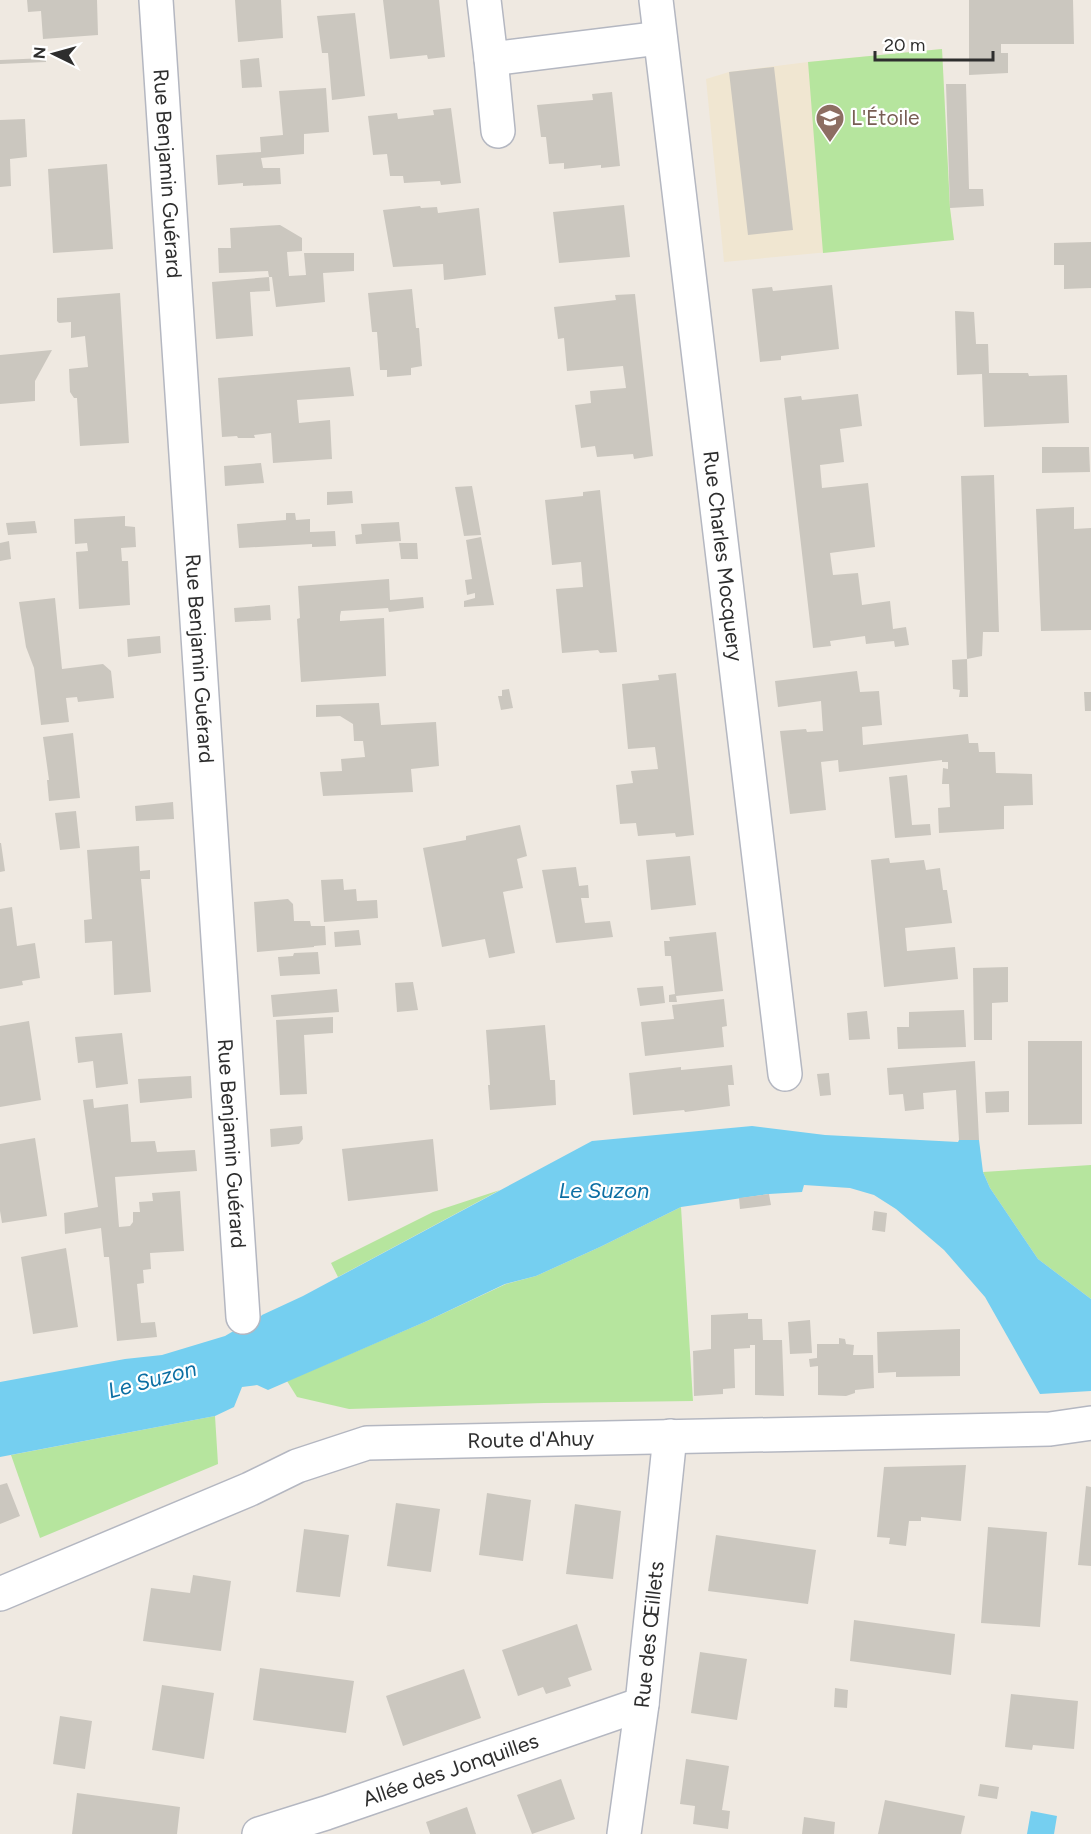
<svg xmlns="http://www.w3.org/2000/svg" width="1091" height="1834" font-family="Figtree,sans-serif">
<rect width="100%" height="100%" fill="#efe9e1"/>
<path fill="#f0e6d1" d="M942,49L950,208L954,240L724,262L706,79L729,72L808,62Z"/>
<path fill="#b6e59e" d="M942,49L950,208L954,240L823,253L808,62Z
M1091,1165V1299L1038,1259L990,1188L983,1172Z
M500,1190L338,1277L331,1263L433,1212Z
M681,1207L693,1401L544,1403L349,1409L297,1397L287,1381L427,1321L506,1284L536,1276L600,1247Z
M215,1416L218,1464L40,1538L11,1455Z"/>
<path fill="#75cff0" d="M752,1126L825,1135L958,1142L959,1140H979L983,1172L990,1188L1038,1259L1091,1299V1391L1040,1394L985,1297L944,1250L896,1209L874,1195L850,1188L804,1185L802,1192L769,1194L681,1207L600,1247L536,1276L505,1284L427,1321L268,1390L257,1385L242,1387L234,1407L215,1416L0,1457V1382L125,1359L162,1355L225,1336L237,1329L253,1326L262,1315L303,1296L592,1141Z
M1031,1811L1057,1816L1054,1834H1027Z"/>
<path fill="#cbc7bf" d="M27,0H97L98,35L43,39L41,11L28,12Z
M235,0H281L283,38L238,42Z
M383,0H439L445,57L428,59L427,55L390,59Z
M969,0H1073L1074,44H1001V53H1008V73L969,75Z
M355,13L365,96L332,100L328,53H322L317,16Z
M46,58V62L0,64V60Z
M259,58L262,87L242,88L240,60Z
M774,67L793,230L748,235L729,72Z
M946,84H966L969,189H983L984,206L950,208Z
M326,88L329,132L304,134V154L261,158L263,168H280L281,184L243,186V183L218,185L216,155L261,152L260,137L283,135L279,91Z
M612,92L620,166L601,168V165L564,169V163L549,164L546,137H541L537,105L593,100L592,94Z
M451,108L461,183L441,185L440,181L404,183L403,176H390L387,154L373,155L368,116L397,113L398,119L434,115L433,110Z
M25,119L27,157L10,159L11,186L0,187V120Z
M107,164L113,249L53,253L48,169Z
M624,205L630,257L559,263L553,212Z
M420,206L421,208L437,207L438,213L479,208L486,275L444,280L443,264L393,267L383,210Z
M280,225L302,238V251L287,252L289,276L306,275L304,253H354V271L323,273L325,302L276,307L272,277H269L268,271L219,273L218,248H231L230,228Z
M1091,242V288L1064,289V265H1054V243Z
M269,277L270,291L250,292L253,336L216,339L212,282Z
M832,285L839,349L781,356V360L760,362L752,289L772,287L773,291Z
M412,289L416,328H419L422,366L411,368V375L387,377V370H380L377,332H372L368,293Z
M120,293L129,443L80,446L77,398H74L70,392L69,369L88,367L85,336L71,338V322L59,323L57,321V298Z
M635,294L653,456L634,459L633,454L597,457L595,446L581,448L575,405L591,403L590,391L626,388L623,366L567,371L564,338L558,339L554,307L616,300L615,295Z
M955,311L974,312L976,344H988L989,373H1028L1029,376L1067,375L1069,423L984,427L982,374L957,375Z
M52,350L35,381V401L0,404V355Z
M350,367L354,396L297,400L299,423L330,420L332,459L273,463L271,433L254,435L255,438H238L237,436L222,437L218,378Z
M858,394L862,426L840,429L844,462L820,465L822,488L868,483L875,547L830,553L833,575L858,573L862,605L890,601L893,629L906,627L909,645L895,647L894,641L866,644L865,636L830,641L831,646L813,648L784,398L801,396L802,400Z
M1042,447H1089L1090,472L1042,473Z
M261,463L264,483L225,486L224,466Z
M994,475L999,632H983L982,656L967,659L968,697H959L960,690L953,689L952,660L967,659L961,476Z
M472,486L481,535L464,536L455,487Z
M600,490L617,652L600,653L598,650L562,653L556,589L583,587L581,562L552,565L545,500L583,496V492Z
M352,491L353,503L327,505V492Z
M1074,507V529L1091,528V630L1041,631L1036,509Z
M286,513H295L296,520L310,519V532L335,531L336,546L312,547V544L239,548L237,524L286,520Z
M125,516V526L135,527L136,547L121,548L122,561H128L130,605L79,609L76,552L88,551L87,543L75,544L74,519Z
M35,521L37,533L8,535L6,523Z
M399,522L401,541L356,544L355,535L362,534L361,524Z
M481,537L494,605L464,607V601L475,598V593L467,595L465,580L472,579L466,540Z
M9,541L11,559L0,561V543Z
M399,543H417L418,559H401Z
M389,579L390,600L423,597L424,608L389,612L388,608L341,611L340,616V621L384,618L386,676L301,682L297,619L300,618L298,586Z
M55,598L62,669L103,664L111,671L114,698L78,702L77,697L66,698L69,722L41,725L34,668L26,647L19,602Z
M270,605L271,620L235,622L234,608Z
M160,636L161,653L128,657L127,639Z
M857,671L860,692L879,691L882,725L862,727L863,745L968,734L969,743H978L979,752H995L996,773L1032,774L1033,805L1004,806V829L939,833L938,808L950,807L949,784H942L943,768L948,769V762H942V760L839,772L838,760L821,762L826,810L790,814L780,731L806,729L807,732L823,731L821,701L778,707L775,681Z
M676,673L694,835L676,837L675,833L638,836L636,823L620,824L616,785L633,783L631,771L658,769L655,747L628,749L622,684L659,680L658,675Z
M509,689L513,708L501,710L498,696H502V690Z
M1084,692H1091V711H1085Z
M379,703L381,725L436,722L439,766L411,769L413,792L323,796L320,772L342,771L341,759L365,757L363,741H354L353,724L340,716L316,717V705Z
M73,733L80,798L49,801L47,780H49L43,737Z
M907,775L912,825L930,824L931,835L895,838L889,777Z
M173,802L174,819L136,821L135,806Z
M76,811L80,848L60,850L55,813Z
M520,825L527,856L517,859L523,888L503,892L515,953L489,958L485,939L442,947L423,848L466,840V836Z
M0,843H1L5,871L0,872Z
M139,846L140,871L150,870V879H141L151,992L114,995L112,941L85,943L84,920L92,919L87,850Z
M690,856L696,905L651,910L646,860Z
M889,858L890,863L924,860L926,870L940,868L943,890H947L952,923L905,928L907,951L955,947L958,979L884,987L871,860Z
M576,867L579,886L588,885L589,898H581L585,923L610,921L613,937L556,943L542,870Z
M343,879L344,890L356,889L357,901L377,900L378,918L324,922L321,880Z
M288,899L293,904L294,921H310L311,926H325L326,945L314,946V947L257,952L254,902Z
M12,907L17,946L35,943L40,978L22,981L23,985L0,989V909Z
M359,930L361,945L335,947L334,932Z
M716,932L723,991L676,996L677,1002H669V995L675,994L671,956H665L664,941H670L669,937Z
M318,952L320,974L280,976L278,957L293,956L294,953Z
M1008,967V1002L992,1003V1040H974L973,968Z
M413,982L418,1010L397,1012L395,983Z
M663,986L665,1003L640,1006L637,988Z
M337,989L339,1012L273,1017L271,995Z
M724,999L727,1026L722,1027L724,1047L645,1056L641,1022L674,1019L672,1005Z
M964,1010L966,1047L898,1049L897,1027H909V1012Z
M867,1011L870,1039L849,1040L847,1013Z
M333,1017V1033L304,1035L307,1094L280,1095L276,1020Z
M29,1021L41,1100L0,1107V1026Z
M545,1025L550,1080H555L556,1105L490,1110L488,1085H490L486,1030Z
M122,1033L128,1084L96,1088L93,1061L78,1063L75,1037Z
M1028,1041H1082V1124L1028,1125Z
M975,1061L979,1140H959L956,1090L923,1093L924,1109L905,1111L903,1094L889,1095L887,1068Z
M732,1065L734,1085H728L730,1106L685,1112L684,1110L633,1115L629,1073L681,1067V1070Z
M829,1073L831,1095L820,1096L817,1074Z
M191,1076L192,1098L140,1103L138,1079Z
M1009,1091V1112L986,1113L985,1092Z
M93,1099L94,1108L128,1104L131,1142L155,1141L157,1152L195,1150L197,1171L115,1177L119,1227L130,1226L133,1222V1212H140L139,1202L153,1201L152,1193L180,1191L184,1251L150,1253L151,1269L143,1270L144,1283L137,1284L141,1323L155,1322L157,1337L117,1341L109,1257H104L101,1228L65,1234L64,1213L98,1207L83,1100Z
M302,1126L303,1139L299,1144L271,1147L270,1129Z
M35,1138L47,1216L2,1223L0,1211V1144Z
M433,1139L438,1191L348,1201L342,1149Z
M769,1194L771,1205L740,1209L739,1198Z
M874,1211L887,1213L885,1232L872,1230Z
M66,1248L78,1327L33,1334L21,1257Z
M748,1313V1319H762L763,1340H782L784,1396L755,1395V1345H750V1348L734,1349L735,1388L723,1389V1394L694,1396L693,1351L711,1349V1315Z
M810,1320L812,1353L790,1354L788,1322Z
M960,1329V1376L896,1377V1372L878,1373L877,1332Z
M839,1338L845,1339L846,1344L854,1345L853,1355H873L874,1388L855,1390V1393L846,1396L818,1395V1366L810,1367L809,1359L817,1358V1344H839Z
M966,1465L961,1521L921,1517V1521H909L906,1546L889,1544L890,1538L877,1537L884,1467Z
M7,1483L20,1516L0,1524V1485Z
M1086,1486L1091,1487V1566L1078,1565Z
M487,1493L531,1500L523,1561L479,1555Z
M396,1503L440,1509L431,1572L387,1566Z
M575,1504L621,1511L613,1579L566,1574Z
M988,1527L1047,1532L1040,1627L981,1623Z
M304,1529L349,1535L340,1597L296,1592Z
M716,1535L816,1550L808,1604L708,1591Z
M193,1575L231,1581L221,1651L143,1641L151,1588L190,1593Z
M854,1620L955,1634L951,1675L850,1661Z
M577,1624L592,1670L568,1678L571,1686L546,1694L543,1687L518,1696L502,1650Z
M700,1652L747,1659L737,1720L691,1713Z
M260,1668L354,1681L346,1733L253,1720Z
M464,1669L481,1718L403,1746L386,1696Z
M162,1685L214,1693L204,1759L152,1750Z
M835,1688L848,1690L847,1708L834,1707Z
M1011,1694L1078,1701L1074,1749L1033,1745L1032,1750L1005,1747Z
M60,1716L92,1721L85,1769L53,1764Z
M686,1759L729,1766L722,1810L730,1811L728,1829L693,1824L695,1806L680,1804Z
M561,1779L575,1819L532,1834L517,1795Z
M980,1784L999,1787L997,1799L978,1796Z
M77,1793L180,1807L177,1834H72Z
M885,1800L965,1816L961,1834H878Z
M467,1807L476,1834H430L426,1822Z
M804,1817L835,1822L834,1834H802Z"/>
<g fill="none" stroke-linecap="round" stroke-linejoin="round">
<g stroke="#b4b7c1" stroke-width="36">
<g id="street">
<path id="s1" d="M156,0L243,1317"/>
<path d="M484,0L491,59L660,38"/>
<path id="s2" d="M656,0L785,1074"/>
<path d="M491,59L498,131"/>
<path id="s3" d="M259,1834L326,1813L642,1704"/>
<path id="s4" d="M624,1834L642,1704L670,1436"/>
</g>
</g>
<g stroke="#b4b7c1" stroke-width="36">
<g id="secondary">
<path id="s5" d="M0,1594L250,1489L297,1466L367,1443L1050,1429L1091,1423"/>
</g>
</g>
<use href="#street" stroke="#fff" stroke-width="33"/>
<use href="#secondary" stroke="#fff" stroke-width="33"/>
</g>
<defs>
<g id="school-pin" transform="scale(1.5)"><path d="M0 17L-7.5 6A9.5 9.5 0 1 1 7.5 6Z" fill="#8d6e63" stroke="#fff"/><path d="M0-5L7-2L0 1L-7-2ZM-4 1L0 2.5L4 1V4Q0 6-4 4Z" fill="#fff"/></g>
</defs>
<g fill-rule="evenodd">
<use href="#school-pin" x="830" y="118"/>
</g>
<g text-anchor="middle" stroke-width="4.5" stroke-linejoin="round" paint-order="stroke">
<g font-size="21" fill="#785e54" stroke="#fff" text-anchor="start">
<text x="851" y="125">L'Étoile</text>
</g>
<g font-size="21" fill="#2e2e2e" stroke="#fff">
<text dy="7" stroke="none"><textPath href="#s1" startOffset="174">Rue Benjamin Guérard</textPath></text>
<text dy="7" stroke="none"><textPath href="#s2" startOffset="560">Rue Charles Mocquery</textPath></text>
<text dy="7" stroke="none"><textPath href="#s1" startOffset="660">Rue Benjamin Guérard</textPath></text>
<text dy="7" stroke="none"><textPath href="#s1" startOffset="1146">Rue Benjamin Guérard</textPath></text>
<text dy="7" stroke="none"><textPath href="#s5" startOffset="561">Route d'Ahuy</textPath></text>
<text dy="7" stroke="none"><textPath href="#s4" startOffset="201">Rue des Œillets</textPath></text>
<text dy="7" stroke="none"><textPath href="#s3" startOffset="202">Allée des Jonquilles</textPath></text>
</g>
<g font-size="22" font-style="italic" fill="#0d6fa3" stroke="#fff">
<text x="604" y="1198">Le Suzon</text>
<text transform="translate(152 1379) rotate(-15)" y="8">Le Suzon</text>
</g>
</g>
<g transform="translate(54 54) rotate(275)" stroke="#ffffff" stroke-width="4.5" paint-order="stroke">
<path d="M0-4.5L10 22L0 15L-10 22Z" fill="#2e2e2e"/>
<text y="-9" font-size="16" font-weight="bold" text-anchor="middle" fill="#2e2e2e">N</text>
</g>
<path d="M875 51v9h118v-9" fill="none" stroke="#2e2e2e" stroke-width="3"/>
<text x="884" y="51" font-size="18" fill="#2e2e2e" stroke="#ffffff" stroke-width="4.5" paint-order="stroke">20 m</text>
</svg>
